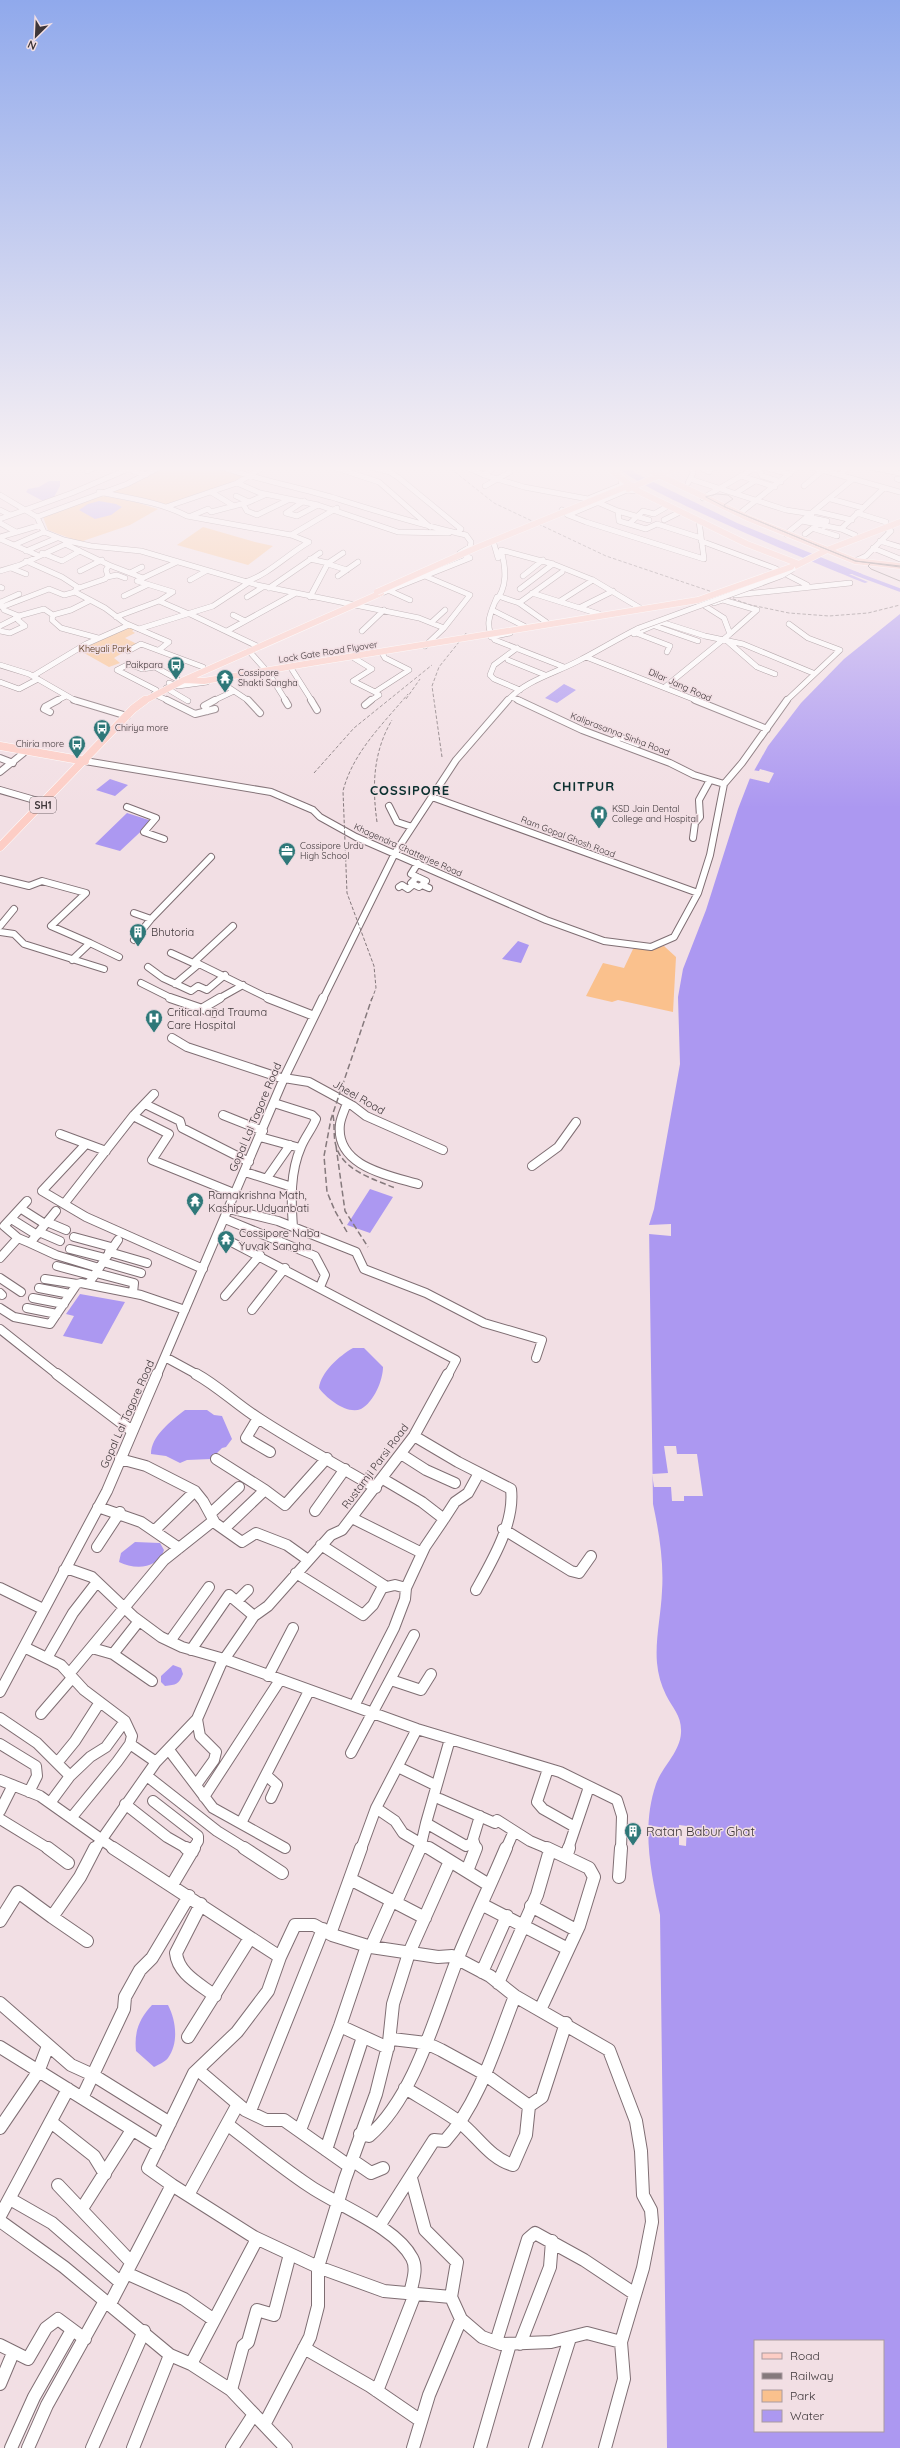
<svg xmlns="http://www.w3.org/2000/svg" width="900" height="2448" font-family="Quicksand,sans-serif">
<rect width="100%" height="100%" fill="#f2dfe4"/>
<path fill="#fac18d" d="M167,465H212L246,477L167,506L108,491Z
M103,496L135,502L158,509L130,525L80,542L48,530L43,517Z
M203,527L255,542L273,546L248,565L177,545Z
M129,625L137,628L132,631L135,633L125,638L137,644L114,658L120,663L109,667L77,649Z
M664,946L676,957L673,1012L618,1000L612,1002L586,996L603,963L624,968L633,949H653Z"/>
<path fill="#ac98f1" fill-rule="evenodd" d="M617,465H626L637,474L737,523L862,574H849L868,582L865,583C832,570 626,486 617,465Z
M49,481H60V486L54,497L43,501L26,492L28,489L39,487Z
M99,501L116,504L122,507L111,515L95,519L79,510L88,504Z
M900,614V2448H667L660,1915C651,1872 641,1828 656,1784C662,1767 680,1752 681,1733C682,1716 673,1709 666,1695C661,1685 658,1674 657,1663C655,1640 661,1615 662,1591C664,1562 659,1532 653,1504L649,1225L654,1209L680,1064L678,997L683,969L706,910L738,809L750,778L768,746L801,703L844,659ZM755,2341H883V2431H755Z
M564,684L576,690L557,703L545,698Z
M110,779L128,785L115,796L96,790Z
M127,813L152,821L120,851L95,844Z
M518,941L529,945L521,963L502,959Z
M370,1189L393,1197L370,1233L347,1225Z
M80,1294L125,1302L102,1344L63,1336L74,1316L66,1314Z
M353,1348H364L383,1367C383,1380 374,1402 361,1409C347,1415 326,1398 319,1388C321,1372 339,1356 353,1348Z
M185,1410H207L214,1415L222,1416L232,1439L226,1447L222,1448L211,1459L187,1460L180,1463L166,1456L151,1454C151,1436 171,1421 185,1410Z
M135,1542L160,1543L164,1550C158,1569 135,1570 119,1562L121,1553Z
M173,1665L181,1668L183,1674C179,1684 176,1685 165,1686L161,1682V1676Z
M152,2005H168C176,2020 179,2043 168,2058C165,2062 158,2065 154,2067L136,2051C134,2032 139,2019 152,2005Z"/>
<path fill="#f2dfe4" d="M760,769L774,773L769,783L748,778L752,770L759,771Z
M671,1224V1236L649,1234V1225Z
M664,1446H676L677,1454H697L703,1496H684V1501H672L671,1487H654L652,1474L668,1473Z
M646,1825L679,1830V1825L687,1826L686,1846L679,1845V1836L646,1832Z"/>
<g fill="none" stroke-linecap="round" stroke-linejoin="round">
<path stroke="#ac98f1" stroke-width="3.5" d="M854,573L900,590"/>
<g stroke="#7f6e73" stroke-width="6">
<path id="minor-far4" d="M115,465L146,475
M214,465C253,478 292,486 331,497C376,511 420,525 466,535L471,542L470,547L460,553
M327,465L379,482L430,527
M362,465L390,472L399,478L461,529L457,533
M462,465L484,475
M497,465L484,475L524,487L588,499
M696,465L709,472
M742,465L760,471L762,476L781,482
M756,465L790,474
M804,465L900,492
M860,465L900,473
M87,471L101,465
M707,471L718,465
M840,475L849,465
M741,476L775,487
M690,479L786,510L812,514
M897,479L900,480
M237,483L260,493L318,505L398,532L449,533
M688,483L693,473L691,465
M485,486L510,472
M804,486L829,465
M99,492C129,498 160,502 187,516L291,535L309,542C288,554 268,575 245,582
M211,492L234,506
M736,493L755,481
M0,495L37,517L44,532L64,540L91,546L141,551L257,585L419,618L444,628L425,646
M236,496L249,502
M590,498L622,485L621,481
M703,498L753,469
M831,499L863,508
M304,501L286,513L297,516L318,505
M597,502L618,511L619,521L646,529L657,524L701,538
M243,504L247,511L257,515L288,500
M166,507L237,483L267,465
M0,510L10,515
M562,510L568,515L586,522L704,559L699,521
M618,511L649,520
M814,511L852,520
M857,513L886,522
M739,514L800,465
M568,515L627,490L636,491
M191,516L208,509L211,512L249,502L267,494
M37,517L127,484L164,465
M808,517L827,521L824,527
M0,519L72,493L128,469
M664,520L680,512
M802,521L841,529L855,535
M0,523L16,532
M629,524L643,511L654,514L668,506
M815,529L837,536
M841,529L884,488
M786,534L853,479
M805,534L817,525
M291,535L337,508
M0,537L41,525
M0,539L37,555
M701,541L774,568L807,585
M880,541L900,547
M65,544L109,565L106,570L108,576L105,579L76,589L75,592L105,608L125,623L169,642L159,650
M494,544L498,558
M14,545L44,532
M873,548L900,559
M26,551L57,538
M42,553L62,561L80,551
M310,559L328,563
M26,561L62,577L79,588
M855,561L866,556L891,531L887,529
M328,564L347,570
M109,565L143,578L137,581L173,592L159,601L189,614
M11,568L26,574
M0,571L20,565L68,543
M80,571L102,560
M130,573L142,567
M338,576L358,562
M425,576L470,595L444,628
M523,576L543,560
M107,577L117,575L125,578
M143,578L177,562
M190,580L206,571
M0,587L2,588
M269,588L320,553
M520,589L553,564
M390,591L410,600
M532,593L599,614
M377,595L470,558L461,553
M735,595L850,583
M124,596L147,585
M247,597L263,587
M310,597L328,563L343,553
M497,597C491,612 483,626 495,640L564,667
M501,597L519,603L546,622
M560,601L593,580
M0,602L4,610L19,616L44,609L53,615L71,610L89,601
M1,602L19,594
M495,602C508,587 506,568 501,550L553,564L593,580L640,608
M519,603L562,572
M714,603L723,600L757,610L730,634
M2,607L49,589L64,595L75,592
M581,607L613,591
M492,610L524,626
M190,614L259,647
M53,615L52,620L61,628L98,638
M233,615L245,621
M116,617L159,601
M432,622L445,610
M661,622L705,636L743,644L813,673
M0,626L18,617
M655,626L698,641
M139,629L213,606L248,583
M0,631L10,633L25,626L18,620L19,616
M227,631L296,593
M362,631L384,610
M636,633L670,646L667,652
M634,634L664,621
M491,637L510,633
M726,640L757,667L775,674
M517,648L494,665L490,675L494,679L520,690
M128,651L141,644L203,667
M249,651L265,669
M586,657L698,701
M354,658L372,669L353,681L375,692L409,670L385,658L382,653
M508,660L545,675
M0,665L29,674L76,701
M291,668L312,701
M268,672L286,701
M33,676L86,644L129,625
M221,679L225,685L249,701
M0,682L19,689L38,679
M169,683L178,686L207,682
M665,687L730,634L724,618L705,606
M166,688L188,701
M156,690L117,670L129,664L142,669L155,667L177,679
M154,694L169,701
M511,697L521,701
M56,701L66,696
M213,701L234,691
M370,701L379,695L375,692
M507,701C527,679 557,673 582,659C601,649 619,638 639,628
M786,701L840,650L808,638L789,624"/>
</g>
<g stroke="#7f6e73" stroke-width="8">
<path id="minor-far3" d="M74,700L127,716
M167,700L195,714L215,709
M248,700L260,713
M285,700L288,705
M311,700L317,710
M518,700L582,730L670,763L694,775L724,784
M695,700L767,729
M365,705L371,700
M208,711L204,706L215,700
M50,712L44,709L45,707L58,700
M613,741L619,737L638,744
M0,758L13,763
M85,761L271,792L313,810L320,817L356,837L546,920L604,941L651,947L674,937L698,893L710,855L724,784L742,763L787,700
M0,772L26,751
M0,790L38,801
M432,797L698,893
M389,806L397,822L412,827
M127,807L156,818L144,832L164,839
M693,838L695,823L700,817L699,800L710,780
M418,863L411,874L426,881L422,885L429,888
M417,877L411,883L419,887L422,885
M0,879L29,886L42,881L86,893L51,926L90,943L72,960
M399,887L402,885L408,889L414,884
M134,913L151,919L211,857
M0,926L14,909
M0,932L14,934L24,944L104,969
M134,940L151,919
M90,943L119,957
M171,953L193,963L233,926
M195,962L270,999
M148,967L163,978L191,991L198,986L207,990L225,975
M141,983L173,999
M175,984L199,964
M218,999L243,985
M323,999L395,853L456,760L508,700"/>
</g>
<g stroke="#7f6e73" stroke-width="10">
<path id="minor-far2" d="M170,998L214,1013
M268,998L314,1016
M203,1008L220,998
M172,1038L187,1047L284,1079
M284,1078L309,1082L353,1106L366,1116L443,1150
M274,1103L312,1115L316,1119C312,1129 305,1137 301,1147C290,1172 291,1200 293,1227
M347,1103C345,1109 341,1117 340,1124C335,1166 387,1175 418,1184
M145,1104L180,1121L182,1128L249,1162
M223,1115L263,1131
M133,1116L169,1134L152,1160L236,1194
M60,1134L106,1151
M260,1137L300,1148
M86,1144L42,1191L86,1217L203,1269
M532,1166L558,1147L576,1122
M245,1172L292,1187
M267,1178L290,1145
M64,1204L133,1116L154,1094
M229,1209L278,1221L356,1252L364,1269L426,1293L484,1323L542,1340L536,1358
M23,1210L45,1224
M56,1211L30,1243L56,1255L99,1268
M225,1219L315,1256L325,1275L320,1287
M13,1220L37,1235
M47,1222L66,1230
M39,1232L60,1241
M218,1235L456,1360L448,1375
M74,1237L111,1247
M18,1238L4,1226L27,1201
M70,1249L105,1258
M109,1252L147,1263
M0,1258L18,1238L30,1243
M103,1262L141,1273
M57,1266L94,1276
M96,1273L134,1283L133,1293
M0,1278L21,1292
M45,1279L77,1284
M89,1283L118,1240
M39,1288L70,1294
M0,1293L2,1295
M225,1296L260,1255
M33,1298L64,1304
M0,1308L14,1317L50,1324L77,1284L81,1283L141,1295L185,1310
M27,1308L57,1314
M252,1310L285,1268
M0,1329L58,1375
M165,1357L198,1375
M157,1375L284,1078L323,998"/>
</g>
<g stroke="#7f6e73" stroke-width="12">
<path id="minor-far1" d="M57,1374L132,1431
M196,1374C218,1386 236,1404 258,1418C296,1443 337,1465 376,1488
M258,1418L246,1438L270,1452
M414,1436L458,1462L511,1489C515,1523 492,1561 476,1590
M401,1454L426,1470L455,1483
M120,1459L146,1466L195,1491L203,1501L215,1523L242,1542L256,1533L287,1545L308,1560
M216,1459L265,1490
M98,1507L141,1522L179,1548
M315,1511L345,1469
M210,1514L239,1487
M352,1518L422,1553
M444,1519L455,1502L468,1493L479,1473
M156,1529L195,1491
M224,1529L265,1490L285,1505L327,1458
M503,1529L571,1571L579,1573L591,1556
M321,1545L385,1586
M97,1547L120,1512
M64,1570H72L92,1577L134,1617L161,1637L182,1647L224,1659L417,1729L560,1772L617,1800L622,1816L621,1849
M296,1573L363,1615L373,1605L382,1588L395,1585L406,1588
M0,1588L43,1609
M237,1601L248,1590
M170,1641L209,1587
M24,1647L61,1665L84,1690L125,1721L132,1736L130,1744L117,1762L72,1817
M92,1648L113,1654L152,1681
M191,1650L229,1595L254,1616
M113,1654L139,1621
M47,1658L73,1613L97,1582
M69,1674L164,1560L213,1521
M268,1676L293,1628
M391,1680L421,1690L431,1674
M0,1692L107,1491L157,1374
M354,1706L394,1628L405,1599L406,1588L425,1547L444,1519L422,1502L383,1479
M41,1714L72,1678
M0,1718L37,1743L70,1776L50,1803
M450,1739L426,1823L466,1846L473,1842
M0,1744L36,1766L37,1776L29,1792
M130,1744L156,1762
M169,1750L213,1808L285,1848
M351,1753L414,1635
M57,1763L75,1741L100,1702
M398,1767L435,1785
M548,1769L537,1802L543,1809L575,1827
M266,1775L277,1785L271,1798
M70,1776L90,1757L106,1747L125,1721
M147,1776L217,1831L246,1849
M0,1780L40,1796L115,1849
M196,1785L214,1760L216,1752L200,1736L197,1719
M204,1797L280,1680
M440,1799L495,1823
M153,1801L198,1836V1841L193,1849
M125,1804L167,1837L188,1849
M376,1808L395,1821L403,1833L430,1849
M0,1811L13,1785
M0,1819L49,1849
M497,1820L530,1841L549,1849
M241,1823L309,1691
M95,1849L156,1762L197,1719L221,1664L254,1616L268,1606L331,1535L342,1530L414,1436L448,1374
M361,1849L376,1808L417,1729
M420,1849L426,1823
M476,1849L473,1839L480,1816
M506,1849L514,1831
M568,1849L589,1787"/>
</g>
<g stroke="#7f6e73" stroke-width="14">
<path id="minor" d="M48,1848L68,1863
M113,1848L280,1957L295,1925H314L332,1935L371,1947L438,1957L452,1956L490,1976L515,1996L609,2050L636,2121L641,2151L643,2195L651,2210L652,2222L643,2268L621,2342
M186,1848L192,1852
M244,1848L282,1873
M429,1848L489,1885
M547,1848L566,1857
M467,1871L476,1848
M619,1877L621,1848
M350,1879L425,1918
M172,1885L194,1848
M396,1902L420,1848
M201,1904L176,1953C178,1974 200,1984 215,1996
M483,1905L568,1949
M531,1906L576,1930
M0,1921L18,1892L52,1917
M330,1934L361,1848
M87,1941L52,1917L80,1877L95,1848
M371,1947L392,1900
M482,1972L507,1916
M498,1983L537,1895L550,1850
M0,2003L71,2065L93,2075L170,2123
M540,2010L579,1926L594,1877L589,1868L566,1857L569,1848
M340,2026L388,2048
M188,2037L250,1938
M389,2042L392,2039L426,2043L441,2050L483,2073L529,2106
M0,2047L159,2146
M198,2070L245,2110L266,2120H284L349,2166
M405,2088C423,2099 441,2109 458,2121C477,2135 489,2158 513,2165L526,2135L529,2106L542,2097L566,2023
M82,2098L124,2009L125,1997L140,1970L152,1958L189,1896
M250,2111L323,1929
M51,2122L94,2156L105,2174
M227,2124C254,2145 280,2166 308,2185C338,2206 395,2226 412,2258C418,2269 412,2283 410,2294
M0,2128L38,2072L48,2046
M300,2130L340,2026L367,1946
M360,2134L369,2136C415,2096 435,2016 457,1960C472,1923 490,1886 506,1848
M326,2150L363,2037
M352,2160L371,2173L383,2168
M411,2178L425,2230L457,2262L451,2297
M58,2185L131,2262
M172,2185L148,2168L194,2073L237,2032L268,1991L280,1957
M188,2195L238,2104
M10,2199L52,2223L121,2283
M83,2207L132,2130
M0,2216L68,2089
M0,2221L64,2267L170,2355L191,2364L231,2390L286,2448
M379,2226L434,2140L445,2141C480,2102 496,2044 515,1996
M126,2273L184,2299L214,2320
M110,2304L172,2185L254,2237L318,2267L384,2291L451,2297L461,2319L482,2337L501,2344L551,2342L587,2333L621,2342L624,2379L605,2448
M496,2342L528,2239L535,2233L584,2260L635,2294
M520,2344L550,2267L552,2241
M0,2345L28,2359L46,2328L58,2319L85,2339
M304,2348L370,2386L421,2421
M191,2364L257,2239
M0,2384L13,2353
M231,2390L243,2346L248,2342L257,2310L274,2315L290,2254
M377,2391L415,2294
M264,2425L310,2337L318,2306V2267L345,2179L376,2094L389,2042L393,2004L409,1953L450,1861
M11,2448L34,2397L72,2330
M28,2448L47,2405L105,2301
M92,2448L144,2331
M133,2448L170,2355
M232,2448L254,2414
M413,2448L429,2395L461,2319
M480,2448L510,2344
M535,2448L570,2338"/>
</g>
<g stroke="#fff" stroke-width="7">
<path id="major-far1" d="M604,465L638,491L747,544L799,564
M638,465L748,518L855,561L900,566
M628,489L683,465
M795,566L827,550L900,522
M185,680L204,681L317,662
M144,701L184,680L381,593"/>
</g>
<g stroke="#fff" stroke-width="9">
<path id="major" d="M0,746L85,761
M0,847L133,709L145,700"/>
</g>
<use href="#minor-far4" stroke="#fff" stroke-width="5"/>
<use href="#minor-far3" stroke="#fff" stroke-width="6"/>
<use href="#minor-far2" stroke="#fff" stroke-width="8"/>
<use href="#minor-far1" stroke="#fff" stroke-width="10"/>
<use href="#minor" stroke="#fff" stroke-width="12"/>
<use href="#major-far1" stroke="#fdcdc5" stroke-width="6"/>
<use href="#major" stroke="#fdcdc5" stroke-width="8"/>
<path stroke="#85797c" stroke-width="1" d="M717,494L728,495L733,499L724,505L725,507L706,497Z
M725,507L816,545
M725,507L816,545
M816,545L856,561L900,566
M816,545L855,561L900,567
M870,564L868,566L871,569L900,581"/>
<path stroke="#85797c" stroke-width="1" stroke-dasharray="3.5 2" stroke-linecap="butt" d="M446,465L494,503L606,556L751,605L789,613L829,616L868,613L900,605
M406,699L420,679
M442,757L432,686L439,667L467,632
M314,773L354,728L432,665
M377,822C372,786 373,752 392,720
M372,999L376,988L374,966L347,893L343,791C353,752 383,724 408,694"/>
<path stroke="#85797c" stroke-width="1.5" stroke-dasharray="6 3" stroke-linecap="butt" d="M333,1115C335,1125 333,1136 336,1146C343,1171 374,1179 395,1188
M336,1146L345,1211L368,1247
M347,1232L335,1211L327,1192L324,1156L331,1119L372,998"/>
<g stroke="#7f6e73" stroke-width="6" stroke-linecap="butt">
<path id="minor-bridge" d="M639,628L781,576L793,569"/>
</g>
<g stroke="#fff" stroke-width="7" stroke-linecap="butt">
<path id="major-bridge" d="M377,592L478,547L625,487
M317,662L698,600L791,567"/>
</g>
<use href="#minor-bridge" stroke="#fff" stroke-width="5"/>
<use href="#major-bridge" stroke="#fdcdc5" stroke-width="6"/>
</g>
<linearGradient id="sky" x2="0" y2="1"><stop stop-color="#90a9ec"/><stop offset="0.58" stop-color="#f9f1f3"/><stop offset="1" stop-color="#f9f1f3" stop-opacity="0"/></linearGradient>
<rect width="900" height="808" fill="url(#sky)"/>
<defs>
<g id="bus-pin" transform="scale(0.9)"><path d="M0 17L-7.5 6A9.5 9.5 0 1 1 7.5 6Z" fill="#2f7879" stroke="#f2dfe4"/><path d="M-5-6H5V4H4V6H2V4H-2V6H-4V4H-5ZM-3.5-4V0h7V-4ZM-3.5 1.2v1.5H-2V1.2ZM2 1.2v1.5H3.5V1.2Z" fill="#fff"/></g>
<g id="temple-pin" transform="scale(0.9)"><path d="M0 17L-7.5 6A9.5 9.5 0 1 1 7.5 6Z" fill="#2f7879" stroke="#f2dfe4"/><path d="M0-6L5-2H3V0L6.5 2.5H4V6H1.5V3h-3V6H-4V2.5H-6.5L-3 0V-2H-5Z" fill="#fff"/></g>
<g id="hospital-pin" transform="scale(0.9)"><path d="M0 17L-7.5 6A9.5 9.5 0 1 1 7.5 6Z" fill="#2f7879" stroke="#f2dfe4"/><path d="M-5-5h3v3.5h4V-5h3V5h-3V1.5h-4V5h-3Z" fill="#fff"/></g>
<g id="office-pin" transform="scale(0.9)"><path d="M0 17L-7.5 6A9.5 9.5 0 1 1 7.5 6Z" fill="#2f7879" stroke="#f2dfe4"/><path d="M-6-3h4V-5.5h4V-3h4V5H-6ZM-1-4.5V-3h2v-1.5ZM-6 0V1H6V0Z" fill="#fff"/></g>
<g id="building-pin" transform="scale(0.9)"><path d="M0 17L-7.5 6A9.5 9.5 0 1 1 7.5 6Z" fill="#2f7879" stroke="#f2dfe4"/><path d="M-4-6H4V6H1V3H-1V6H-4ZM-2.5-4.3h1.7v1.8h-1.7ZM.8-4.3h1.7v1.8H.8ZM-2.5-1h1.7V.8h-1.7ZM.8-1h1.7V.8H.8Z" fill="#fff"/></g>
</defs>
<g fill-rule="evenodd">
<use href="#bus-pin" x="176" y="665"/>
<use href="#temple-pin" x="225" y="678"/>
<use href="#bus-pin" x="102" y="728"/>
<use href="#bus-pin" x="77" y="744"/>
<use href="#hospital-pin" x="599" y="814"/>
<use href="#office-pin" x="287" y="851"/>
<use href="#building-pin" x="138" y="932"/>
<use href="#hospital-pin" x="154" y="1018"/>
<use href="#temple-pin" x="195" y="1201"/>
<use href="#temple-pin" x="226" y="1239"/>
<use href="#building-pin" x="633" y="1831"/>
</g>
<g text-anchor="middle" stroke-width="3" stroke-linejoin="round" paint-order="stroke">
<g font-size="9" fill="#513213" stroke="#f2dfe4">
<text x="105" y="652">Kheyali Park</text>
</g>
<g font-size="9" fill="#3e3639" stroke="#f2dfe4">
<text transform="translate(328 652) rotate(-9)" y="3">Lock Gate Road Flyover</text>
<text transform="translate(680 685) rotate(24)" y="3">Dilar Jang Road</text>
<text transform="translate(620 734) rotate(21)" y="3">Kaliprasanna Sinha Road</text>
<text transform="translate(568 837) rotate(21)" y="3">Ram Gopal Ghosh Road</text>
<text transform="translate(408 850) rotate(24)" y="3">Khagendra Chatterjee Road</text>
</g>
<g font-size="9" fill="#3e3639" stroke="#f2dfe4" text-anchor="start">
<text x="163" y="668" text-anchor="end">Paikpara</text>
<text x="238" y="676">Cossipore<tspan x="238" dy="10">Shakti Sangha</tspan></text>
<text x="115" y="731">Chiriya more</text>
<text x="64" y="747" text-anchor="end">Chiria more</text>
<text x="612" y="812">KSD Jain Dental<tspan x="612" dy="10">College and Hospital</tspan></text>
<text x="300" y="849">Cossipore Urdu<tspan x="300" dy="10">High School</tspan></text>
</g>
<rect fill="#f2dfe4" stroke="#74696c" stroke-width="1" x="30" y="797" width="26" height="16" rx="3"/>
<g font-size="10" font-weight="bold" fill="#3e3639">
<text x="43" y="809">SH1</text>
</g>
<g font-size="11" fill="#3e3639" stroke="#f2dfe4" text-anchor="start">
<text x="151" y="936">Bhutoria</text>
<text x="167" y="1016">Critical and Trauma<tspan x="167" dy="13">Care Hospital</tspan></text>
<text x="208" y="1199">Ramakrishna Math,<tspan x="208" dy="13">Kashipur Udyanbati</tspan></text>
<text x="239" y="1237">Cossipore Naba<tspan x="239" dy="13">Yuvak Sangha</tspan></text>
</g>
<g font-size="11" fill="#3e3639" stroke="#f2dfe4">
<text transform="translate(359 1097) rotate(30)" y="4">Jheel Road</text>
<text transform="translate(255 1117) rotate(-67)" y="4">Gopal Lal Tagore Road</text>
<text transform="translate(127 1414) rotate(-66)" y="4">Gopal Lal Tagore Road</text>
<text transform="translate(375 1466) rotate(-53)" y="4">Rustamji Parsi Road</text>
</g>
<g font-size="13" font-weight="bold" letter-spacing="1" fill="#0c3030" stroke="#f2dfe4">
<text x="584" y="791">CHITPUR</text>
<text x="410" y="795">COSSIPORE</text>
</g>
<g font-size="13" fill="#3e3639" stroke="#f2dfe4" text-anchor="start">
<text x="646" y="1836">Ratan Babur Ghat</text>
</g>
</g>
<rect x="754" y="2340" width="130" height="92" fill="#f2dfe4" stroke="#aa9ba0"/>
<rect x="762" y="2353" width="20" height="6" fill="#fdcdc5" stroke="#aa9ba0"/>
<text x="790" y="2360" font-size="12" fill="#3e3639">Road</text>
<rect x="762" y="2373" width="20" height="6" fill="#85797c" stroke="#aa9ba0"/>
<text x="790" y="2380" font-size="12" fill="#3e3639">Railway</text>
<rect x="762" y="2390" width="20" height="12" fill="#fac18d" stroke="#aa9ba0"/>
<text x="790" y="2400" font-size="12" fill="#3e3639">Park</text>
<rect x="762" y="2410" width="20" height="12" fill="#ac98f1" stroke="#aa9ba0"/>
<text x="790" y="2420" font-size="12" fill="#3e3639">Water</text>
<g transform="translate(36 36) rotate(204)" stroke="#f2dfe4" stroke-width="3" paint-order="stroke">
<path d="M0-3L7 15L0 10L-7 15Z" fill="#3e3639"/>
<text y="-6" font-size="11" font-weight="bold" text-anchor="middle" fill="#3e3639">N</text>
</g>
</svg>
